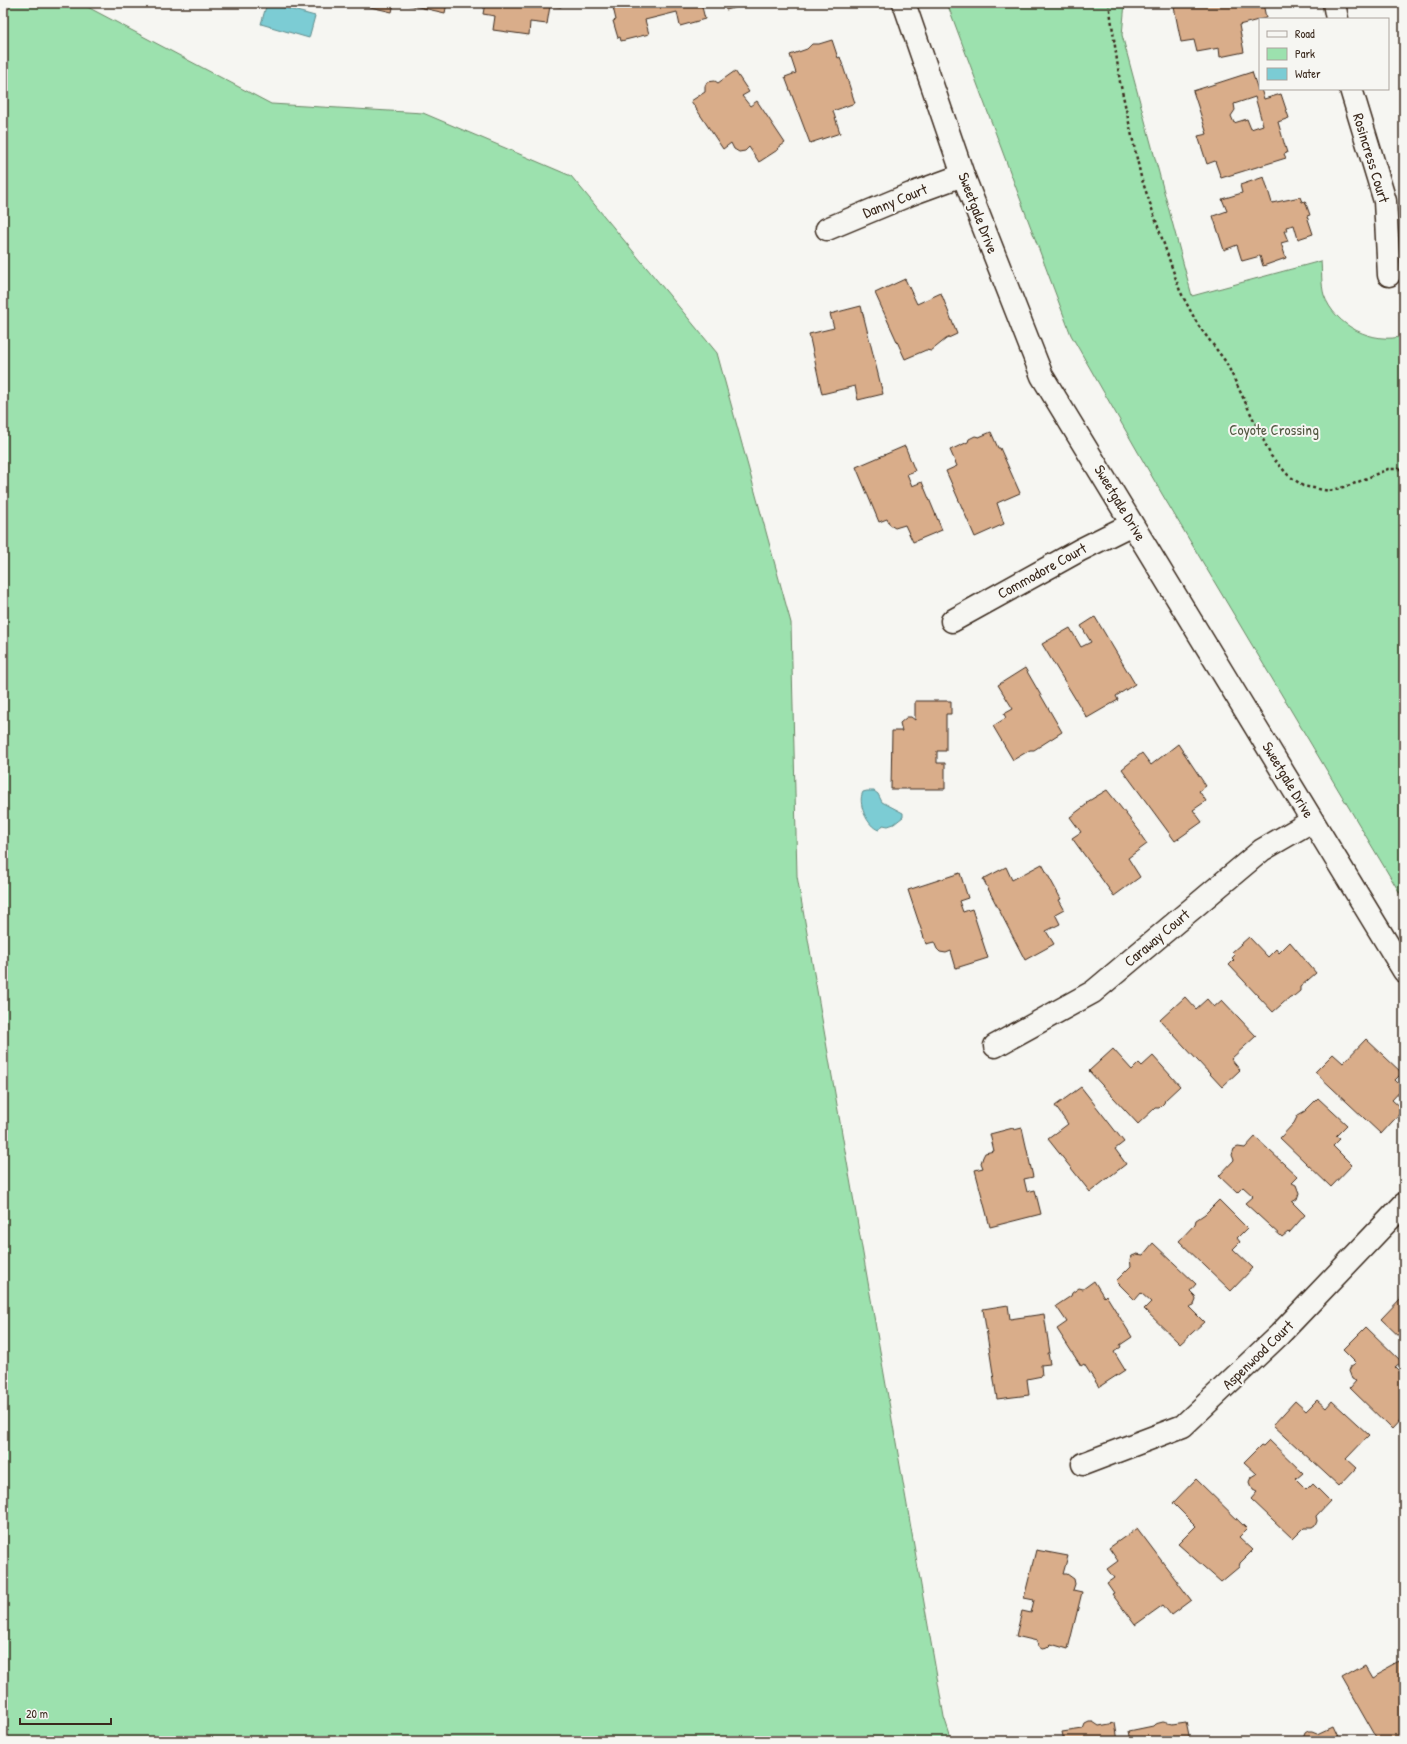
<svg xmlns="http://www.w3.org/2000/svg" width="1407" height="1744" font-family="'Patrick Hand',sans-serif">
<rect width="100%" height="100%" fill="#f6f6f2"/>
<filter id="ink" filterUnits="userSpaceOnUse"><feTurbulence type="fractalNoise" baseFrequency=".025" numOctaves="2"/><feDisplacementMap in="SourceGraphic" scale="8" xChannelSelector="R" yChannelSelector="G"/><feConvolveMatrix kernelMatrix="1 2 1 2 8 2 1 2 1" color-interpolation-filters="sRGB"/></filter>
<g filter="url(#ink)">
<path fill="#9ce1ae" stroke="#6c8666" d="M3,3H80L271,104L423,113L571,176L717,353L791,623L797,876L944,1717L952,1741H3Z
M947,3H1125L1122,35L1192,296L1321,261C1322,271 1321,285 1324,295C1335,326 1373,345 1404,336V900L1162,494L1071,335Z"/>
<path fill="#7bccd4" stroke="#618b8b" d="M267,3L315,16L309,38L261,24Z
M867,791H874L878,794L882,802L903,813V817L894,824L888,826L883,825L879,830C867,827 857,802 863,792Z"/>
<path fill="#d9ad8a" stroke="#3b2a1e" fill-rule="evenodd" d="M353,3H394L392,12Z
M401,3H447L445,13Z
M485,3H562L561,7L550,6L547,24L530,22L529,35L493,30L495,16L483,14Z
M612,3H701L705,19L680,26L677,12L645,20L649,34L621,41L620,37L618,38L613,21L616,20Z
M724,3H754L726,10Z
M1187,3H1263L1266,18L1239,25L1244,52L1220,57L1219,48L1197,52L1194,40L1181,42L1174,7L1187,5Z
M832,40L838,58L840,57L855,103L833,111L840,133L810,143L785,77L796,73L790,55L807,49L812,44H819Z
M735,71L749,92L742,96L750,106L757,101L785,143L778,148L779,149L759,162L749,147L745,151L739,152L734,149L731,143L723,149L691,101L705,92V86L707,82L715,81L718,83Z
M1252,72L1258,90L1261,89L1264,99L1281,94L1289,118L1278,122L1287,153L1284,154L1286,158L1221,178L1215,161L1207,164L1198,136L1207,134L1193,91ZM1255,97L1263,125L1251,129L1247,119L1234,123L1231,116L1235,110L1234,104Z
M1264,177L1272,203L1300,197L1302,202L1305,201L1310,215L1307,216L1313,234L1298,239L1294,225L1286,227L1287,231H1284L1288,241L1281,243L1286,258L1263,266L1260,256L1242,261L1237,245L1224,250L1213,216L1227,211L1222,199L1242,193L1240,185Z
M905,279L917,304L941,293L957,334L946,339L931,351L926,350L905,359L875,293Z
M861,306L883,394L858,400L855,386L822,394L809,334L834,328L830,314Z
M991,432L998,448H1000L1020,493L997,503L1004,524L975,537L946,471L957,466L950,450L968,442L969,439L975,436L979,437Z
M905,446L915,471L907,474L912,486L922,482L942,530L913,542L905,525L895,528L890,525L887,519L879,522L856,467Z
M1095,617L1135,684L1116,696L1118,700L1087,718L1042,644L1070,628L1081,647L1091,642L1081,626Z
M1025,668L1062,732L1034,750H1030L1013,760L993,726L1006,718L1004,714L1013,709L998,685Z
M915,701H951V714H946V751H937V763H945V789H891L892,731H902L900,723L907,717H911L915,720Z
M1178,744L1206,786L1199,791L1206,801L1193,810L1202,822L1175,841L1122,769L1142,753L1151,765Z
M1107,790L1141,833L1140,834L1147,844L1128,858L1140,877L1114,896L1072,838L1081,832L1070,817L1086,805L1087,802Z
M1042,864L1061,899L1059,900L1064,909L1055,914L1060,924L1046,931L1054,944L1025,960L983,879L1006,867L1012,880Z
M960,873L968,898L959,901L963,912L972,909L988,958L956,968L951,951L946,953L940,952L937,949L934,942L926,944L908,890Z
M1249,937L1268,957L1276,949L1279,953L1290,942L1316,973L1300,987V991L1294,996L1290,997L1273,1012L1229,965L1234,960L1232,958L1235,955L1232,952Z
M1185,997L1196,1009L1207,999L1214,1007L1222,1000L1256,1036L1231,1059L1240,1070L1222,1087L1160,1020Z
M1366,1039L1402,1073L1395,1080L1403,1088L1392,1100L1403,1110L1381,1134L1315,1072L1333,1054L1343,1063Z
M1113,1049L1132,1070L1139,1063L1142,1066L1153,1056L1180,1086L1165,1100L1164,1103L1159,1108H1155L1138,1124L1089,1071Z
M1081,1087L1124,1142L1115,1149L1126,1164L1090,1192L1048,1139L1068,1124L1055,1106Z
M1318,1098L1347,1125L1336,1136L1340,1139L1333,1146L1352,1165L1331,1187L1280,1138L1294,1123L1298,1115L1305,1111Z
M1013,1128L1014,1130L1022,1128L1033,1177L1024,1179L1027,1192L1035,1190L1041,1214L990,1227L975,1170L983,1168L981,1163L983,1157L985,1153L994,1151L990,1134Z
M1255,1137L1298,1177L1292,1183L1296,1185L1299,1193L1297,1199L1292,1202L1305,1215L1289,1233L1288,1232L1282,1237L1245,1203L1253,1196L1243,1187L1237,1193L1219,1176L1234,1160L1232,1155L1234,1149L1238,1147L1245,1148Z
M1219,1200L1247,1228L1237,1238L1240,1242L1233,1249L1253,1268L1231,1291L1179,1241L1195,1224L1196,1220L1205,1214Z
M1153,1243L1196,1284L1190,1291L1195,1296L1196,1300L1194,1305L1189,1307L1204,1322L1180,1344L1144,1309L1151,1302L1141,1293L1135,1300L1116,1281L1131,1266L1130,1259L1132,1256L1137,1254L1143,1255Z
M1094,1281L1104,1297L1106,1295L1132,1337L1120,1345L1121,1347L1114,1352L1125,1370L1099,1387L1084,1364L1081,1366L1057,1329L1067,1322L1056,1306L1071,1296L1072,1293L1079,1288L1083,1289Z
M1403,1296L1404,1297V1341L1381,1319Z
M1008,1305L1010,1319L1044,1314L1050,1353H1048L1050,1364L1041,1365L1042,1376L1027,1379L1029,1395L997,1399L983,1309Z
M1366,1327L1402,1362L1395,1368L1404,1377V1416L1392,1429L1350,1388L1356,1381L1352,1379L1349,1371L1351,1366L1356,1363L1343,1350Z
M1317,1400L1326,1408L1332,1401L1369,1435L1346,1459L1356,1468L1339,1486L1273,1425L1295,1401L1306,1411Z
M1269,1440L1303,1473L1296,1479L1306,1489L1312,1483L1330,1501L1316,1516L1317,1521L1315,1526L1312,1528H1304L1293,1539L1251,1499L1257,1492L1253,1490L1250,1482L1252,1477L1257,1474L1244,1462L1261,1445L1263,1446Z
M1196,1479L1247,1529L1239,1537L1253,1550L1240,1563L1239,1567L1221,1582L1178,1544L1196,1526L1173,1503Z
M1137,1528L1191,1600L1171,1615L1163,1605L1135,1625L1112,1594L1114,1593L1107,1583L1114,1578L1107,1569L1118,1561L1109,1548Z
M1036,1550L1068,1556L1063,1574H1067L1074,1579L1075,1584L1073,1590L1082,1592L1068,1649L1051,1644L1047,1648L1042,1649L1038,1646L1037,1641L1016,1636L1022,1611L1031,1613L1034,1600L1024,1598Z
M1401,1661L1404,1666V1741H1378L1342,1678L1365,1665L1372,1677Z
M1089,1722H1093L1099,1726L1115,1723L1118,1741H1064L1062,1732L1083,1729L1085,1724Z
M1163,1722L1172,1724L1186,1722L1190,1741H1131L1129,1731L1153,1726L1155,1724Z
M1333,1726L1340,1741H1302L1305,1733L1308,1731H1313L1318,1733Z"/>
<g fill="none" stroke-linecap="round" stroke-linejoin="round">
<g stroke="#3b2a1e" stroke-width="25">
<path id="street" d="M904,3L963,175L1042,376L1404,971
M1334,3L1337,19
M1351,89L1385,201L1389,275
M827,229L911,194L963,175
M952,621L1080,550L1132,524
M995,1046L1093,992L1262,850L1312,821
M1083,1464L1183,1426L1280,1334L1404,1204"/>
</g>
<path stroke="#3b2a1e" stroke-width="2.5" stroke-dasharray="3 3" stroke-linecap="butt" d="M1109,3L1120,82L1141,177L1180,291L1198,325L1226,362L1271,456L1288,475L1303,486L1329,491L1351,485L1388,469H1404"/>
<use href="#street" stroke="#f6f6f2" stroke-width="22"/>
</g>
</g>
<g text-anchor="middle" stroke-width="4" stroke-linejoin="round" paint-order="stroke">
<g font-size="15" fill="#3b2a1e" stroke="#f6f6f2">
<text transform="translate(1371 158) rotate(73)" y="5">Rosincress Court</text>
<text transform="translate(895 201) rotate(-22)" y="5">Danny Court</text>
<text transform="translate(978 213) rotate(69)" y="5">Sweetgale Drive</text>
<text transform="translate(1120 503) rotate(59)" y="5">Sweetgale Drive</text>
<text transform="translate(1042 571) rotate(-29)" y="5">Commodore Court</text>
<text transform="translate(1288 780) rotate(59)" y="5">Sweetgale Drive</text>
<text transform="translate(1157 938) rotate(-40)" y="5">Caraway Court</text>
<text transform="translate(1258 1355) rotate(-44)" y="5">Aspenwood Court</text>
</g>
<g font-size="15" fill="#535842" stroke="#f6f6f2">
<text x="1274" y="435">Coyote Crossing</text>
</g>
</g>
<rect width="1407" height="1744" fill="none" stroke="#f6f6f2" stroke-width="16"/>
<rect x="8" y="8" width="1391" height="1728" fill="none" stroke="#3b2a1e" stroke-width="1.5" filter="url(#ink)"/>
<rect x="1259" y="18" width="130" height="72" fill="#f6f6f2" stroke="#aba49d"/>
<rect x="1267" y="31" width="20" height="6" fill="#f6f6f2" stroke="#aba49d"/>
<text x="1295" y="38" font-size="12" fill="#3b2a1e">Road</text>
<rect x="1267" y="48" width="20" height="12" fill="#9ce1ae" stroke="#aba49d"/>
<text x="1295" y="58" font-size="12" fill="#3b2a1e">Park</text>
<rect x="1267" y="68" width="20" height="12" fill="#7bccd4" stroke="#aba49d"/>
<text x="1295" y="78" font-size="12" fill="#3b2a1e">Water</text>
<path d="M20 1718v6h91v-6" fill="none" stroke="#3b2a1e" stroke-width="2"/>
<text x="26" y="1718" font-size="12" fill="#3b2a1e" stroke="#f6f6f2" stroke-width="3" paint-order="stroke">20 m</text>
</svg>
